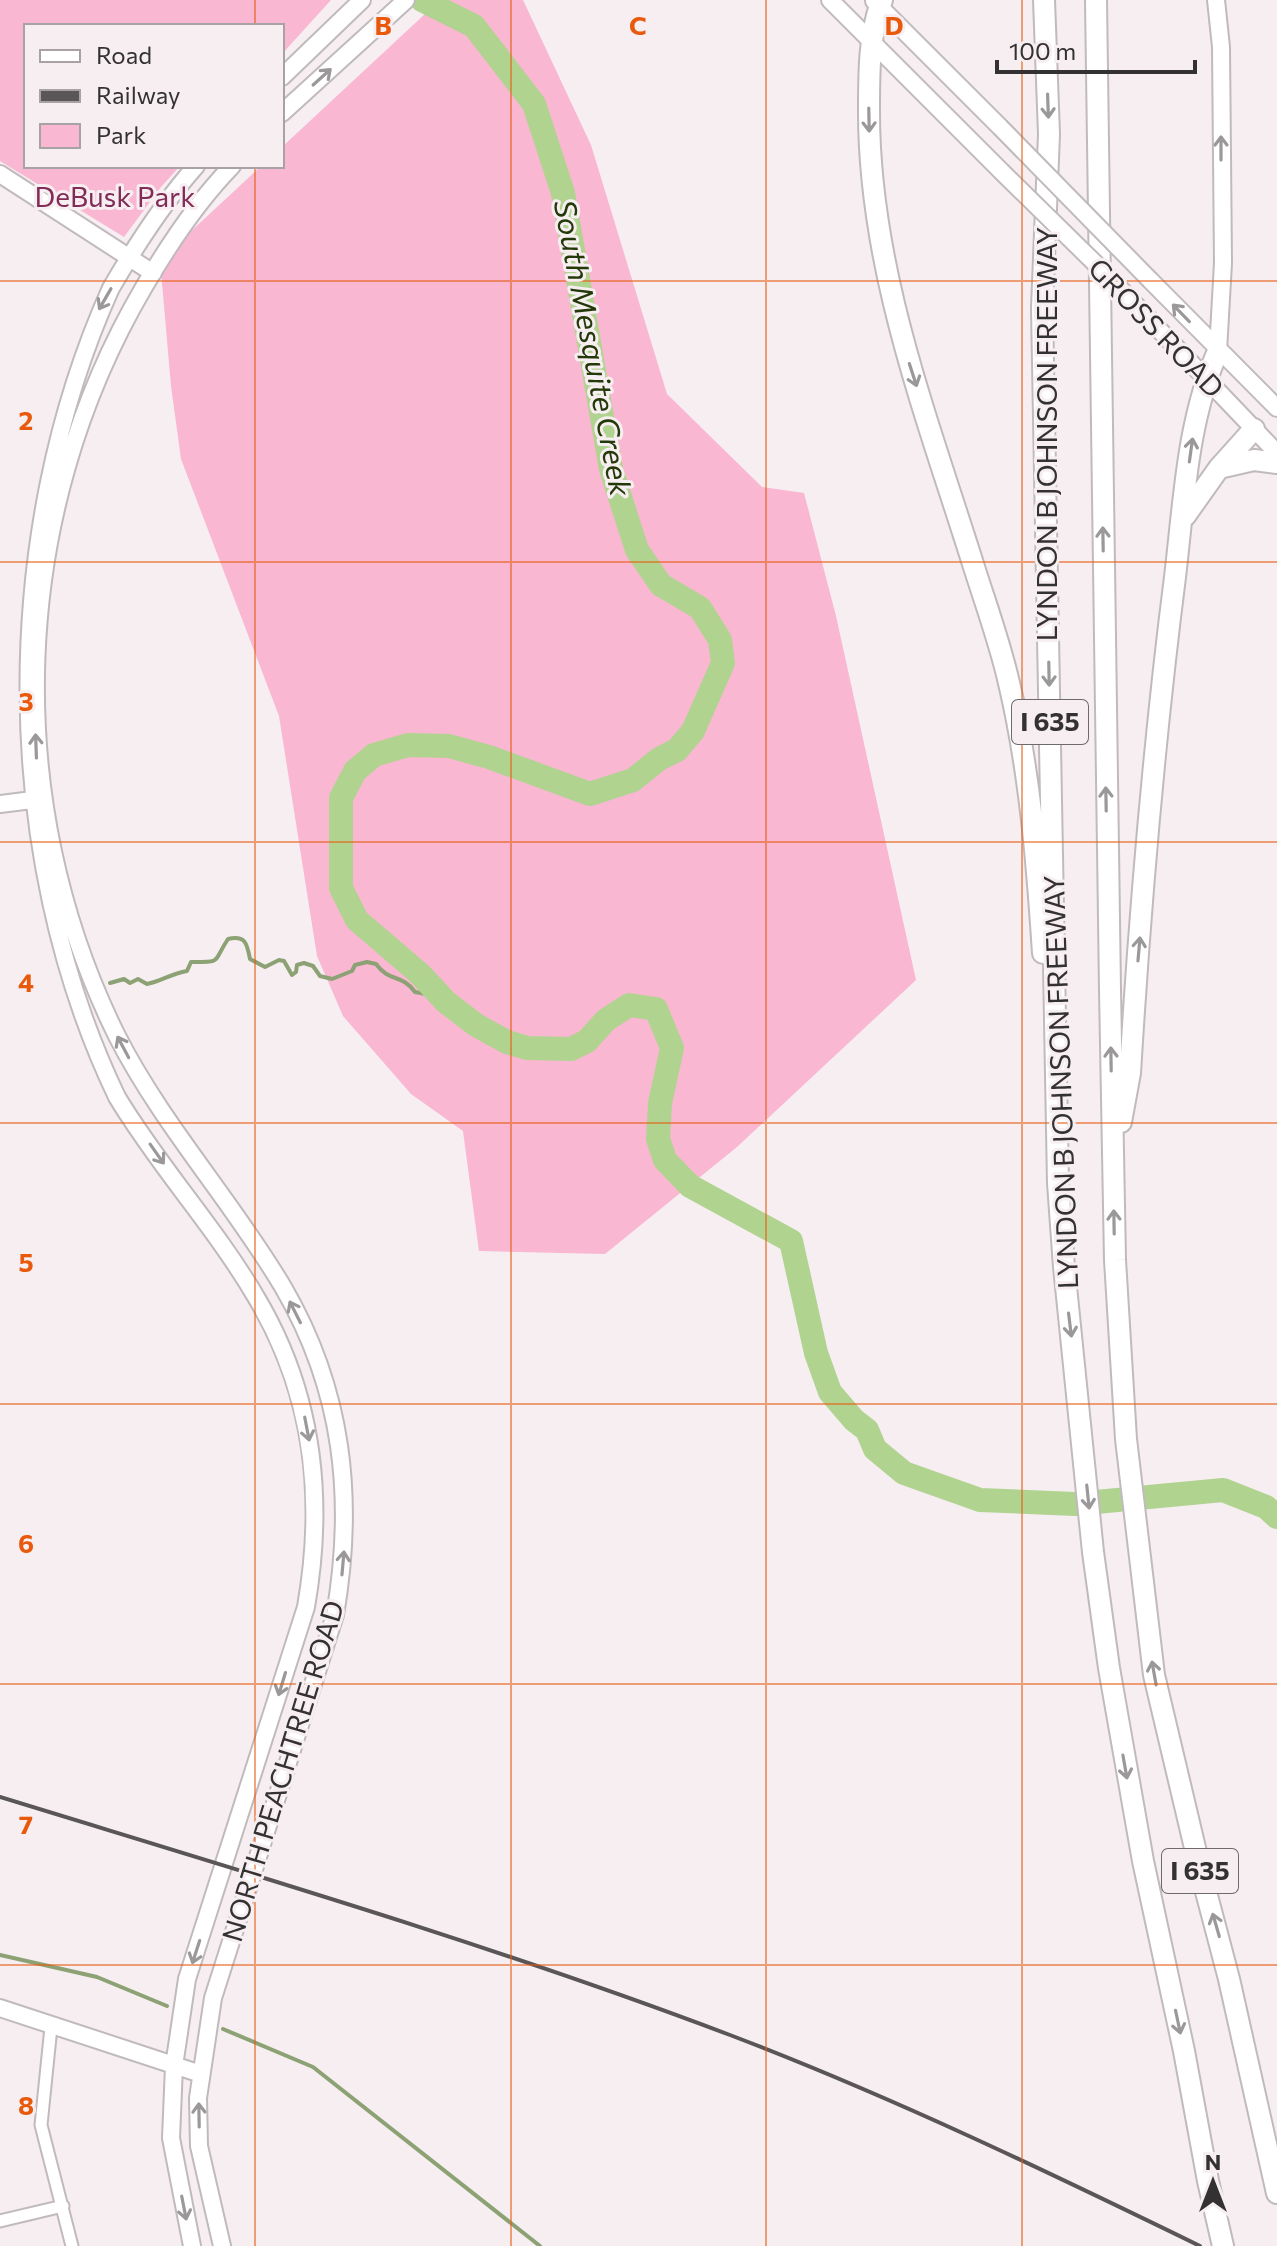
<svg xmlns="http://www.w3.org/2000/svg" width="1277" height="2246" font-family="Commissioner,sans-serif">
<rect width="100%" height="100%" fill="#f6eef1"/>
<path fill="#f9b7d2" d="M0,0H331L282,54V26H26V166H180L161,187L124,237L0,161Z
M440,0H523L591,145L667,394L762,487L804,493L836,616L916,980L737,1147L605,1254L479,1251L463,1131L411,1094L343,1016L317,956L279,716L181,459L171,386L160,260L261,166H282V147Z"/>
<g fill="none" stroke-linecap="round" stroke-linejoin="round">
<path stroke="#8ca274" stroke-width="4" d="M110,983L124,979L130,983L138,979L147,984C162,981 170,974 187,971L191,962C223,962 212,963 228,939C246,935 247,944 250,959L265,967L279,960L284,961L292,975L296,972L297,965L304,963L313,966L320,976L332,979L352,971L355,965L367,962L376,964C390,983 401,973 415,992L442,997
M0,1955L97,1977L167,2006
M223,2029L313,2067L540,2246"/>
<path stroke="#b1d390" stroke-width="24" d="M422,0L474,26L534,104L563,193L611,469L637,550L661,585L700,608L720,640L723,663L693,731L677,750L659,759L633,780L590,794L489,757L449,746L408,745L374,755L355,771L341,798V888L357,920L420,974L446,1002L476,1025L507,1042L527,1048L571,1049L587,1041L606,1020L629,1005L656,1009L672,1048L660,1103L658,1139L665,1160L690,1186L791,1241L816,1353L830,1392L854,1420L867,1430L875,1449L904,1473L980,1500L1075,1504L1223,1490L1266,1507L1277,1517"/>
<g stroke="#c1babd" stroke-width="15">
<path id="street" d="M51,2027L41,2125L72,2246
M0,2221L63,2206"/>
</g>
<g stroke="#c1babd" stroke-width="20">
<path id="secondary" d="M830,0L1001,171
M1216,0L1221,47L1223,263L1218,351
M874,1L1000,127
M282,77L362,0
M282,113L406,0
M0,174L153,273
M1105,273L1277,453
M1150,280L1277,408
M0,804L40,799
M0,2008L201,2074
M192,2246L171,2138L174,2066L187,1979L306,1607C325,1498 314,1394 256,1297C215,1227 159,1167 117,1097C0,853 0,534 111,288C136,245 163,203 196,166
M222,2246L199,2146L198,2098L213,1998L335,1615C355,1498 343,1390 283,1287C232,1201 163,1126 117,1036C0,800 10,515 144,287C169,244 197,202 232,166"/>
</g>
<g stroke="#c1babd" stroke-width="24">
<path id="highway" d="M882,0C869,34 869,72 869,108C868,267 927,417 974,567C986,605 1000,643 1009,683C1030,772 1037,862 1043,953
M1044,0L1049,134L1042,308L1058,1183L1064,1267L1093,1552L1109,1668L1143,1861L1184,2051L1208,2181L1223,2246
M1096,0L1110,990L1115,1260L1126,1439L1154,1675L1200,1869L1229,1979L1277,2193
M1219,468L1254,460L1277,463
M1185,516L1219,468L1254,429
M1121,1122L1130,1073C1140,908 1154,742 1175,577C1184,502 1187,421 1218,351"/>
</g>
<use href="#street" stroke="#fff" stroke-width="11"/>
<use href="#secondary" stroke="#fff" stroke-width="16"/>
<use href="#highway" stroke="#fff" stroke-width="20"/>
<path stroke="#5a5658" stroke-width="4" d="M0,1797C244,1872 490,1944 730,2035C890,2096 1046,2171 1200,2246"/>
<g stroke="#c1babd" stroke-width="20" stroke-linecap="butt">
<path id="secondary-bridge" d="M1000,127L1150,280
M1001,171L1105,273"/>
</g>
<use href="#secondary-bridge" stroke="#fff" stroke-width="16"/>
</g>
<defs><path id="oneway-shaft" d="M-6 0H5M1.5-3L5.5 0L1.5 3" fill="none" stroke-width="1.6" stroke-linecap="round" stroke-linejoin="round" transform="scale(2)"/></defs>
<g stroke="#9a9898">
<use href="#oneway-shaft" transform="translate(322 77) rotate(-42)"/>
<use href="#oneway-shaft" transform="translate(1048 106) rotate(88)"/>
<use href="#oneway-shaft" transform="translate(869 120) rotate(89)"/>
<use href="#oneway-shaft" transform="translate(1221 148) rotate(-90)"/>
<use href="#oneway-shaft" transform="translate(105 299) rotate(120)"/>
<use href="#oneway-shaft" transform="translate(1181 313) rotate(-134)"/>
<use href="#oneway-shaft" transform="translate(913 375) rotate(72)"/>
<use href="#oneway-shaft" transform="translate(1191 450) rotate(-82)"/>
<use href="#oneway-shaft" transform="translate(1103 539) rotate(-91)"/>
<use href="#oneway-shaft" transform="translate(1049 674) rotate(89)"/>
<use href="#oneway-shaft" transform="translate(36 746) rotate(-92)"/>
<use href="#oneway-shaft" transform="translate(1106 799) rotate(-91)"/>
<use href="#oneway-shaft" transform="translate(1139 949) rotate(-85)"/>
<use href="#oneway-shaft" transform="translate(123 1047) rotate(-118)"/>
<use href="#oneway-shaft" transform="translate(1111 1059) rotate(-91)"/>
<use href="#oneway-shaft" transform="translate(157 1154) rotate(55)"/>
<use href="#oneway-shaft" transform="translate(1114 1222) rotate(-91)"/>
<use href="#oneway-shaft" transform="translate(295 1312) rotate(-117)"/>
<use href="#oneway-shaft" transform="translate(1070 1325) rotate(83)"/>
<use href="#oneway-shaft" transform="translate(307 1429) rotate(79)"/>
<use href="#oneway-shaft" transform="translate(1088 1497) rotate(84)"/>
<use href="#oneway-shaft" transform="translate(343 1563) rotate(-85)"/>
<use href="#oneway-shaft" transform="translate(1154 1673) rotate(-100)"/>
<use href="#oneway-shaft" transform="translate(282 1684) rotate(107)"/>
<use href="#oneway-shaft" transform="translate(1125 1767) rotate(80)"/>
<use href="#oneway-shaft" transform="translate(1216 1925) rotate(-106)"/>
<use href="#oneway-shaft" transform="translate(196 1952) rotate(108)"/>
<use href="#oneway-shaft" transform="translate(1178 2022) rotate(78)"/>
<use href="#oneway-shaft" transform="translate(199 2115) rotate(-91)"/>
<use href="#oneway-shaft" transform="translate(184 2208) rotate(79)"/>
</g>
<path fill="none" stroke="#e8590c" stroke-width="2" stroke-opacity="0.55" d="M255,0V26M511,0V2246M766,0V2246M1022,0V2246M255,166V2246M0,281H1277M0,562H1277M0,842H1277M0,1123H1277M0,1404H1277M0,1684H1277M0,1965H1277"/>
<g text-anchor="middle" stroke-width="6" stroke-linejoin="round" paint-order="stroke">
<g fill="#f6eef1" stroke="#6e6a6b" stroke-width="2">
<rect x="1012" y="700" width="76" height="44" rx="6"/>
<rect x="1162" y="1849" width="76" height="44" rx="6"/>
</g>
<g font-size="26" font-weight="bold" fill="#343132">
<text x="1050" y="731">I 635</text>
<text x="1200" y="1880">I 635</text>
</g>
<g font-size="28" fill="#822b57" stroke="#f6eef1">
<text x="115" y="207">DeBusk Park</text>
</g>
<g font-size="28" fill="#343132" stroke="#f6eef1">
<text transform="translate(1156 328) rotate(46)" y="10">GROSS ROAD</text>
<text transform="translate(1047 434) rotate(-90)" y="10">LYNDON B JOHNSON FREEWAY</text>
<text transform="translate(1061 1082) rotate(-92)" y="10">LYNDON B JOHNSON FREEWAY</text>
<text transform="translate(283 1771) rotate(-73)" y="10">NORTH PEACHTREE ROAD</text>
</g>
<g font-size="30" font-style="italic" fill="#243908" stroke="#f6eef1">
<text transform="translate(592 348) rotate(79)" y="10">South Mesquite Creek</text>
</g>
</g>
<g font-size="26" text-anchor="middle" font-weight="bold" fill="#e8590c" stroke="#f6eef1" stroke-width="6" stroke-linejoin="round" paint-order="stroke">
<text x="383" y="35">B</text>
<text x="638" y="35">C</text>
<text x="894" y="35">D</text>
<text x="26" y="430">2</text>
<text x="26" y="711">3</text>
<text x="26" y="992">4</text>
<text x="26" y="1272">5</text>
<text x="26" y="1553">6</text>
<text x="26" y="1834">7</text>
<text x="26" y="2115">8</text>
</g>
<rect x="24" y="24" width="260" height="144" fill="#f6eef1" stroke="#a8a2a5" stroke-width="2"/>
<rect x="40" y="50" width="40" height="12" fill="#ffffff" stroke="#a8a2a5" stroke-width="2"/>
<text x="96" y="64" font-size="24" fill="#343132">Road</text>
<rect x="40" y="90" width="40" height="12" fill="#5a5658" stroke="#a8a2a5" stroke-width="2"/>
<text x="96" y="104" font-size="24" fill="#343132">Railway</text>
<rect x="40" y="124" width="40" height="24" fill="#f9b7d2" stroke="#a8a2a5" stroke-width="2"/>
<text x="96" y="144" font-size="24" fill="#343132">Park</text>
<g transform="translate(1213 2182)" stroke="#f6eef1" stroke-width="6" paint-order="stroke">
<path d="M0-6L14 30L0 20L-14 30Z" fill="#343132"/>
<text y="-12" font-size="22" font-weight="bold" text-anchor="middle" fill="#343132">N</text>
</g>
<path d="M997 60v12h198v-12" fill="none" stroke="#343132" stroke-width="4"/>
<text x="1009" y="60" font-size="24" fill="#343132" stroke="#f6eef1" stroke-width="6" paint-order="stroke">100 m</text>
</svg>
